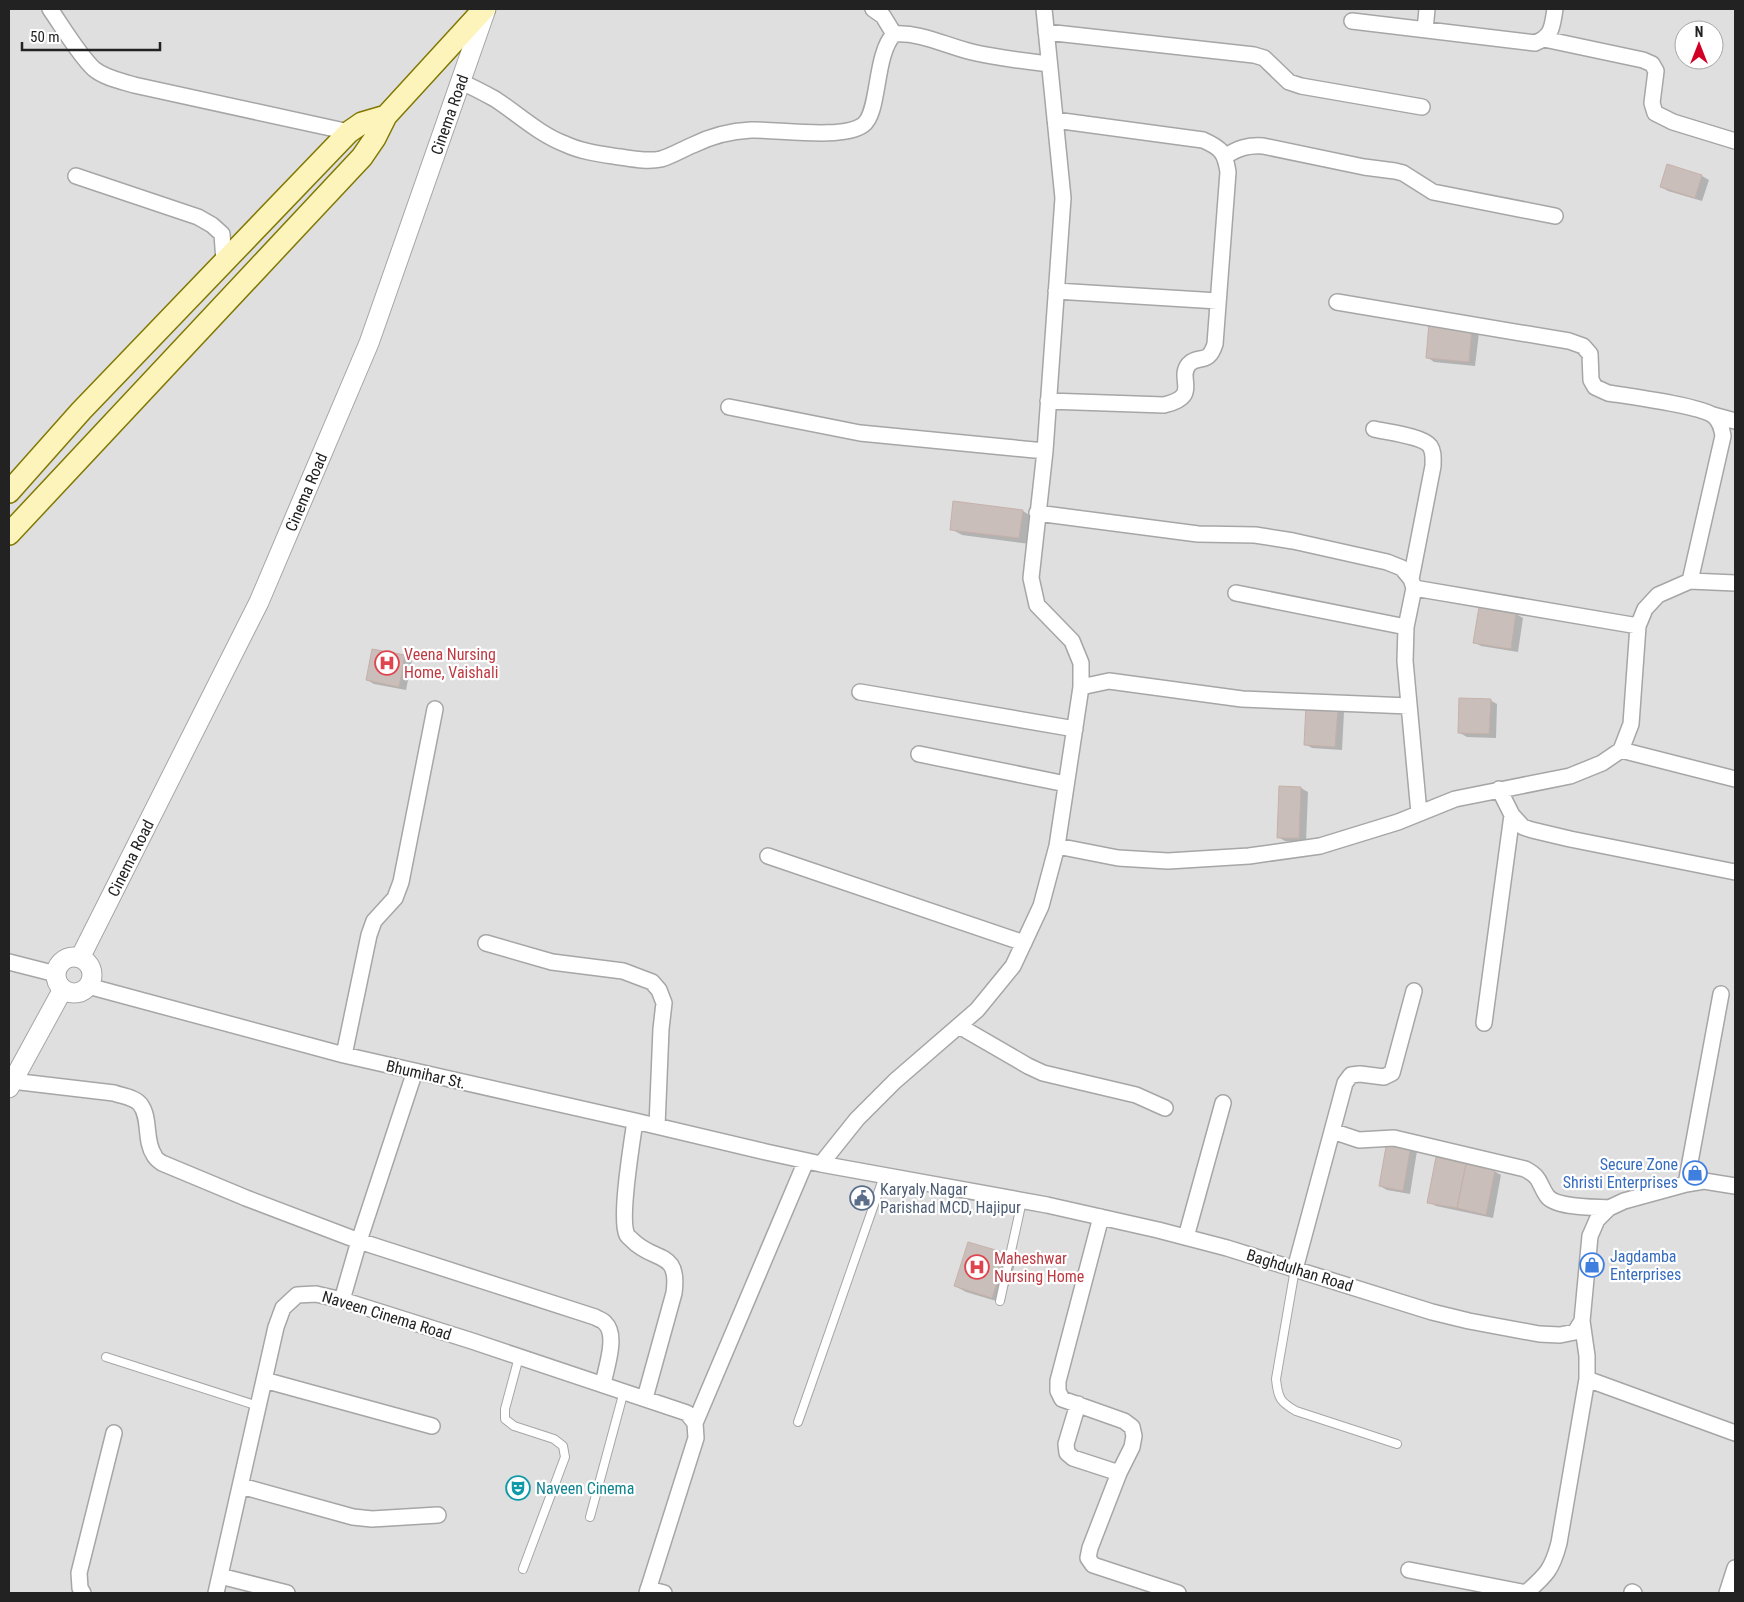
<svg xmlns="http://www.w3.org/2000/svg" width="1744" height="1602" font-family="'Roboto Condensed',sans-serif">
<rect width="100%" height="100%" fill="#f2ede8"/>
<path fill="#e0dfdf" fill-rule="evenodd" d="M9,9H1735V1593H9ZM1684,30H1714V60H1684Z"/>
<path fill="#0003" d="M1668,166L1702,176L1709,180L1702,201L1668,191L1661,187Z
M1472,329L1479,333L1475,366L1434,362L1427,357Z
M954,503L1023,511L1034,518L1030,544L962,535L951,529Z
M1480,608L1516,614L1523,618L1518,652L1481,646L1474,642Z
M373,650L405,656L412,660L406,690L374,684L367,680Z
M1490,700L1497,704L1496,738L1467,737L1460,733Z
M1337,708L1344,712L1342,750L1312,748L1305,744Z
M1301,788L1308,792L1306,842L1285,841L1278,837Z
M1388,1143L1417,1151L1410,1194L1387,1190L1380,1186Z
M1494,1171L1501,1175L1493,1218L1436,1206L1429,1202Z
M1005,1255L1016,1261L1003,1303L966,1292L955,1286Z"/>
<path fill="#cabebb" stroke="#c5b1a9" d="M1667,164L1702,175L1695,198L1660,187Z
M1429,323L1472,328L1469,362L1426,358Z
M953,501L1023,510L1019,538L950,530Z
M1479,607L1516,612L1511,649L1473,643Z
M372,649L405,655L399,687L366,680Z
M1459,698L1491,699L1489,734L1458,733Z
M1306,705L1338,707L1335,747L1304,745Z
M1279,786L1301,787L1299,838H1277Z
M1387,1141L1411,1145L1403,1191L1379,1186Z
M1436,1157L1466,1164L1457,1208L1427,1203Z
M1466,1164L1495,1170L1486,1215L1457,1208Z
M968,1242L1006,1253L992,1298L954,1286Z"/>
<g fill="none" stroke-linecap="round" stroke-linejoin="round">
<g stroke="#a6a6a6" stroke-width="10">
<path id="service" d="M1295,1269L1276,1379C1278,1398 1280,1402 1296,1411L1397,1444
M1000,1301L1022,1201
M106,1357L258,1406
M519,1357L505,1409V1419L514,1426L554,1439L563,1446L565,1457L523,1569
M798,1422L884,1176
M590,1517L624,1391"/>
</g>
<g stroke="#a6a6a6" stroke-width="18">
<path id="minor" d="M50,9C62,26 79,55 94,69C105,78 121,81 134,85L349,132
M873,9L883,16L894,34
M1352,21L1535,43C1553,36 1552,26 1555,9
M1425,30L1427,9
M1046,32L1254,55L1264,58L1289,82L1301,86L1422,107
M1544,39L1643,60L1652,64L1656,71L1652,103L1655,113L1673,122L1735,141
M461,82C473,87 484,93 495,99C518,114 539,134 565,144C582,152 601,154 620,157C633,159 648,162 661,159C672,156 683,149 693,145C711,136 730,131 751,130C777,129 842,140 863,125C880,113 874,55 894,34C921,32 946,46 972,52C997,58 1024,61 1049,64
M1226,156C1238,148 1248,145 1263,146L1364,167L1395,171L1403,173L1433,192L1555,216
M76,176L198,217L212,225L222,234L224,261
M1056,291L1218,301
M1337,302L1569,341L1583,346L1590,354L1591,380L1595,387L1608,393C1627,396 1702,406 1714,416C1720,421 1722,429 1723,436L1690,581
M1048,401L1164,405C1202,396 1176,379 1189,364C1199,354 1208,366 1215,344L1228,172C1225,152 1221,148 1203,140L1055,120
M729,407L860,433L1045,451
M1713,415L1735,421
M1374,429C1386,432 1423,436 1430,446C1434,452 1433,459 1433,466L1411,579
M1037,513L1198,534L1255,535L1293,541L1387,562L1402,568L1411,579L1414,588L1406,627L1405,661L1419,813
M1414,588L1638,626
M1236,593L1406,627
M1081,687L1109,681L1242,699L1409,706
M860,692L1075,729
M1621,750L1735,779
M919,754L1066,784
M1499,789L1512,815L1523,827L1532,830L1570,839L1735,872
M1057,846L1118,858L1168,861L1249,856L1320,846L1398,822L1455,799L1570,776L1602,763L1621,750L1631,724L1638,626L1645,609L1658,595L1690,581L1735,583
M768,856L1024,943
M486,943L552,962L623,971L652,982L659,990L664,1003L661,1029L657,1126
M9,962L56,974
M88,986L344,1055L635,1121L766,1152L821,1164L1047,1205L1158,1230L1227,1248L1432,1312L1469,1321L1539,1334L1560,1335L1575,1332L1582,1321L1590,1236L1597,1220L1609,1208L1624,1201L1686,1184L1704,1181L1735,1186
M1484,1023L1512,815
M959,1026L1028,1066L1043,1073L1136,1095L1165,1108
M344,1055L369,935L374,921L395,898L401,882L435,709
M12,1081L114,1093C122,1096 134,1097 140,1104C151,1118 144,1140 154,1155C155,1158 159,1161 162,1163L246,1198L359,1241L595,1317C598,1319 603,1320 605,1323C618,1335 606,1368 603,1384
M635,1121C632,1142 619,1219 627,1235C628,1237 630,1238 632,1240C654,1263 680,1249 674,1293L645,1398
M1332,1131L1359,1140L1394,1138L1525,1169C1542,1178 1538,1183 1547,1196C1556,1208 1594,1207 1609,1208
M821,1164L857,1119L895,1081L977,1010L1013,966L1041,906L1057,846L1081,687V663L1072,641L1037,605L1031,578L1045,451L1063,198L1044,9
M1686,1184L1721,994
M1101,1217L1058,1381V1391L1062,1399L1124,1421L1132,1427L1134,1436L1132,1447L1119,1473L1090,1548L1088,1558L1093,1565L1178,1593
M1186,1237L1223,1103
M1295,1269L1345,1083L1351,1075L1360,1074L1384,1077L1392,1073L1414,991
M342,1300L359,1241L415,1071
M1587,1379L1735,1433
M264,1380L432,1426
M1078,1404L1066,1444L1067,1453L1073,1458L1119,1473
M695,1423L806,1161
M241,1486L353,1517L372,1519L438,1515
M1409,1570L1526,1593
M220,1576L287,1593
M648,1589L664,1593
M1632,1592L1634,1593
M83,1593L80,1588L79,1573L114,1433
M216,1593L276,1327L283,1308L297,1295L316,1294L342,1300L472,1341L687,1413L695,1423L696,1438L647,1593
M1526,1593C1546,1575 1552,1570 1559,1543L1587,1379V1356L1582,1321
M1727,1593L1735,1568"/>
</g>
<g stroke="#a6a6a6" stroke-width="21">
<g id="tertiary">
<circle cx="74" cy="975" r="18"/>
<path id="s1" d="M80,958L259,602L369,343L486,9"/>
<path d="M9,1088L63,989"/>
</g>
</g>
<g stroke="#817800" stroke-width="24">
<path id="secondary" d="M9,492L81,411L349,132L362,123L386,116
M9,534L362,157L375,138L386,116L484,9"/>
</g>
<use href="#service" stroke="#fff" stroke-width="8"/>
<use href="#minor" stroke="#fff" stroke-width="15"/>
<use href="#tertiary" stroke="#fff" stroke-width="19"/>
<use href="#secondary" stroke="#fdf4bc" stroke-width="21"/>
</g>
<defs>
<g id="hospital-ring" transform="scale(1.25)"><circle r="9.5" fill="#fff" stroke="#e0444e" stroke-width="1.5"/><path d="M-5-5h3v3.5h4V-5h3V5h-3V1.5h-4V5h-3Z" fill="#e0444e"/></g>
<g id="shop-ring" transform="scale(1.25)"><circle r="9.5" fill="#fff" stroke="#3f7fe0" stroke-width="1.5"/><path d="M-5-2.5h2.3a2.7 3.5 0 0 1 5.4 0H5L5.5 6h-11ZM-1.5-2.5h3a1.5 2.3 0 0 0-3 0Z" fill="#3f7fe0"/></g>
<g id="civic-ring" transform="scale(1.25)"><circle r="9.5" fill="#fff" stroke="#5c6f8a" stroke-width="1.5"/><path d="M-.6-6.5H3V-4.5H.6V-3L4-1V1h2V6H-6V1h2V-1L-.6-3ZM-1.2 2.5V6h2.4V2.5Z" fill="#5c6f8a"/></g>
<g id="theatre-ring" transform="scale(1.25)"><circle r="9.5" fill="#fff" stroke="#0f9aa8" stroke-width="1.5"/><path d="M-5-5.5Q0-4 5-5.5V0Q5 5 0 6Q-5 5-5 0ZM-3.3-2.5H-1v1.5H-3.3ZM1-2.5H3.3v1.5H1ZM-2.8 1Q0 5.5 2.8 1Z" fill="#0f9aa8"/></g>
</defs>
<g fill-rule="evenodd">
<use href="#hospital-ring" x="387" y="663"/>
<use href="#shop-ring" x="1695" y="1173"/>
<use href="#civic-ring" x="862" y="1198"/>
<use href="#shop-ring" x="1592" y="1265"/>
<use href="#hospital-ring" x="977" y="1267"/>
<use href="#theatre-ring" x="518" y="1488"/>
</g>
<g text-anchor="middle" stroke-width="4.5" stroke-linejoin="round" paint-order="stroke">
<g font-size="16" fill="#222" stroke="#fff">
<text dy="6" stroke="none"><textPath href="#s1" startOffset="922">Cinema Road</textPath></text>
<text dy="6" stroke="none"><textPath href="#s1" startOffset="518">Cinema Road</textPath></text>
<text dy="6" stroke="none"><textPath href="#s1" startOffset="112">Cinema Road</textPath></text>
<text transform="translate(426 1074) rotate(13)" y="6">Bhumihar St.</text>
<text transform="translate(1300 1270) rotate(17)" y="6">Baghdulhan Road</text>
<text transform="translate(387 1315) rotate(17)" y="6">Naveen Cinema Road</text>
</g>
<g font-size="16" fill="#be3a42" stroke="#fff" text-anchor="start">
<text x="404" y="660">Veena Nursing<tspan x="404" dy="18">Home, Vaishali</tspan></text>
<text x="994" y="1264">Maheshwar<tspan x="994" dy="18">Nursing Home</tspan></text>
</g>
<g font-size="16" fill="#366cbe" stroke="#fff" text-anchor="end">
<text x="1678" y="1170">Secure Zone<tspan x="1678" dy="18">Shristi Enterprises</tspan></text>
<text x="1610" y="1262" text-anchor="start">Jagdamba<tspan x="1610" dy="18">Enterprises</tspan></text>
</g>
<g font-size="16" fill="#4e5e75" stroke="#fff" text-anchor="start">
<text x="880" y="1195">Karyaly Nagar<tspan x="880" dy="18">Parishad MCD, Hajipur</tspan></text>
</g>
<g font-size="16" fill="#0d838f" stroke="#fff" text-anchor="start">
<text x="536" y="1494">Naveen Cinema</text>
</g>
</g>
<rect width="1744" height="1602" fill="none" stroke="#222222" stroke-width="20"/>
<g transform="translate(1699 45)"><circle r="24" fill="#ffffff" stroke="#a7a7a7"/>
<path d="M0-4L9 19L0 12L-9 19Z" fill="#d30026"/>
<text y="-8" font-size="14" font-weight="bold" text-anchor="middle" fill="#222222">N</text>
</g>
<path d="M22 42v8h138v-8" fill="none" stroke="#222222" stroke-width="2.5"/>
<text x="30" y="42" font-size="15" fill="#222222" stroke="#ffffff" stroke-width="4" paint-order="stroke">50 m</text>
</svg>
